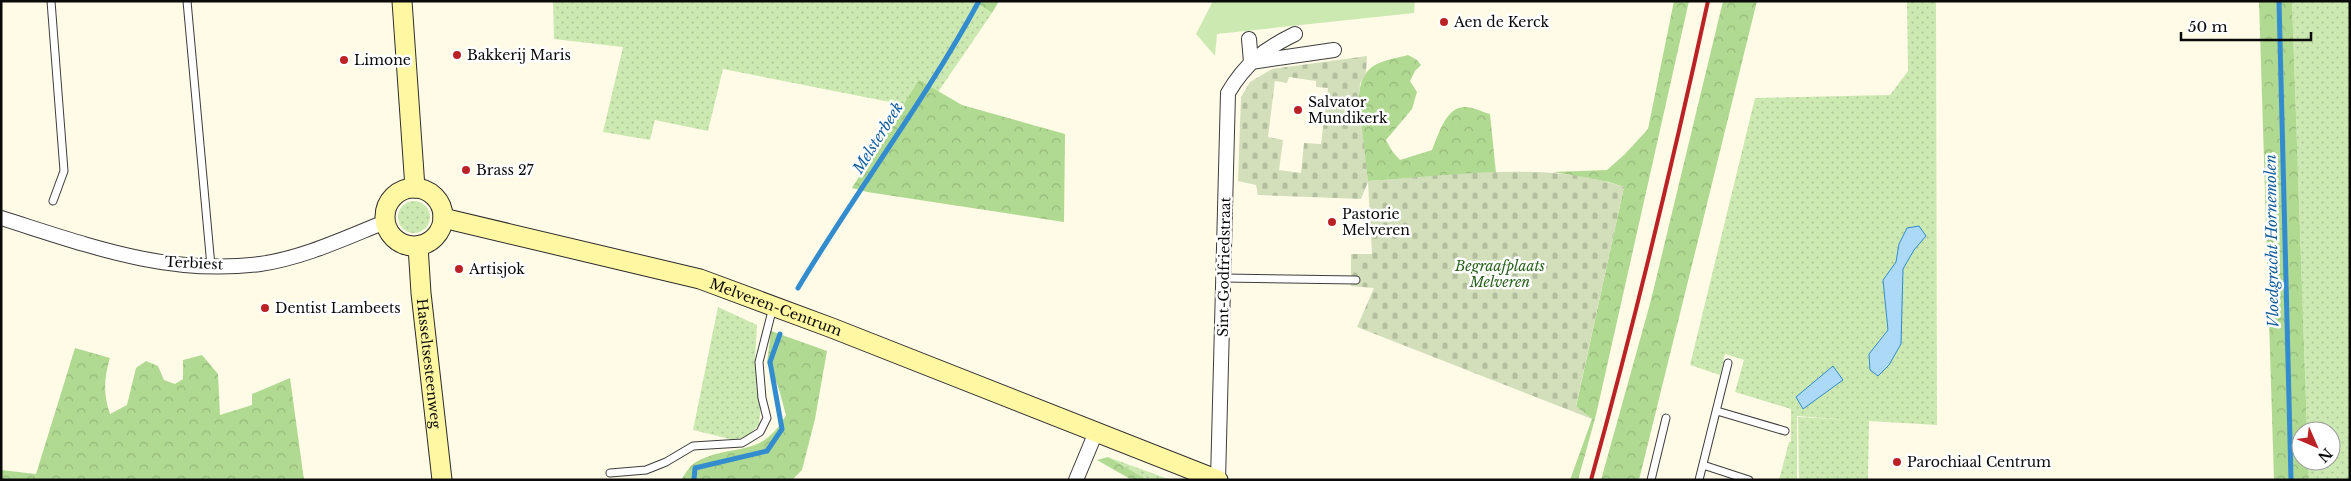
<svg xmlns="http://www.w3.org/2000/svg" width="2351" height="481" font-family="'Libre Baskerville',serif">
<defs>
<pattern id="grass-dots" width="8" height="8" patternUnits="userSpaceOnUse" patternTransform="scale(1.25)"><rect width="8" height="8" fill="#cde9b2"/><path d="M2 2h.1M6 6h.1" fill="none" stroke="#afc698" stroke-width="1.8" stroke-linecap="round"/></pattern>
<pattern id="forest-crowns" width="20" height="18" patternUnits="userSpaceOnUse" patternTransform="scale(1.25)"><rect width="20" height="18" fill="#b0d991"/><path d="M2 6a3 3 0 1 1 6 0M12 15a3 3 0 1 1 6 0" fill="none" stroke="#96b97c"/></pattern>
<pattern id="cemetery-stones" width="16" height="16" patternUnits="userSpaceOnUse" patternTransform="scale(1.25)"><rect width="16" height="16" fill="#d2dfba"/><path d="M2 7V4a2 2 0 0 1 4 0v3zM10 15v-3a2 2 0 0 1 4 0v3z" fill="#b3be9f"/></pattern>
</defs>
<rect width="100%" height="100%" fill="#fffbe7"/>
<path fill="url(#grass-dots)" d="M553,1H974L992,13L938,92L919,81L905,105L723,69L708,131L655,120L650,140L603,132L623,47L554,39Z
M1907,1H1936L1937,425L1869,421L1868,480H1799L1798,417L1849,420L1797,416V480H1779L1789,442H1791V409L1735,392L1744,360L1725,354L1720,375L1690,365L1755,98L1890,95L1908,71Z
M2292,1H2350V480H2309L2308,461H2331V431H2307Z
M398 217a16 16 0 1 1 32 0a16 16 0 1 1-32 0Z
M718,307L757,325L755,360L757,392L761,406L759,424L748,436L734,440L693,430Z
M1108,457L1171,480H1148Z"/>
<path fill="url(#forest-crowns)" d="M974,1H999L992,13Z
M1674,1H1689L1596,415L1578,480H1570L1592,419L1576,407L1624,187L1609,182L1553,172L1607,170L1625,154L1648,129Z
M1723,1H1757L1639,480H1601L1651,300Z
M2259,1H2292L2307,431H2301V461H2308L2309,480H2274Z
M1408,55L1417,60L1421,65L1415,71L1410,81L1417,92L1412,109L1386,140L1392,151L1400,160L1432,150C1438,136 1445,109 1463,107C1472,106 1482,112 1490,114L1496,173L1368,181C1364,155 1350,94 1366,73C1376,60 1394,59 1408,55Z
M919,80L962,105L1065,134L1064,222L867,192L852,188Z
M771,331L827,351L815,419L802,470L792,480H681C685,474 690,465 696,462C732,442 761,460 786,415L778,386L767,363Z
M75,348L110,358C104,378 103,394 110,414L127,405L136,368L146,361L158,366L164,380L175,384L183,379V360L202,355L218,374L220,415L252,405V394L290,378L304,480H1V470L36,474Z
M1108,457L1148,480H1132L1097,460Z"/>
<path fill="url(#cemetery-stones)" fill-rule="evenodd" d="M1367,56L1366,72L1360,84L1359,101L1368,181C1449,176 1546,160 1624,187L1576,406L1592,419L1357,327L1374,288L1351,286V254H1372L1368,182L1361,199L1258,195L1256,185L1238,181L1241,97L1250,82L1272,69ZM1289,77L1316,81V87L1328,88L1321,144L1304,143L1301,173L1279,170L1283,140L1268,137L1275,81L1287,83Z"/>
<path fill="#cde9b2" d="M1213,1H1415L1414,13L1217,34L1215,56L1196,34Z"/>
<path fill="#acd9f7" stroke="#328cce" d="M1919,226L1926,236L1914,250L1903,269L1901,344L1889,365L1878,376L1870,370L1869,354L1888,330L1883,280L1896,262L1899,244L1907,228Z
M1833,366L1843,380L1803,409L1796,397Z"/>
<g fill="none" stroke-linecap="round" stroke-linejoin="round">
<path stroke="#328cce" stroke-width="5" d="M2279,1L2291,480
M798,288C856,191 925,101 979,1
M694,480L695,468L767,451L782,429L770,362L780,334"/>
<g stroke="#3d3d3d" stroke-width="9">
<path id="service" d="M51,1L64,171L53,201
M187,1L211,266
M1224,278L1356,280
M1717,411L1785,431
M1703,465L1749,480
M610,473L646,470L666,462L693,446L742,443L760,432L767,418L762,398L759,362L773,307
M1651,480L1666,418
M1699,480L1728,363"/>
</g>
<g stroke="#3d3d3d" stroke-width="16">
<path id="minor" d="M1249,39L1251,62L1334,50
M1,218C87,245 168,276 260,264C303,258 345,238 385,222
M1076,480L1096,432
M1218,480L1228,93C1245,64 1264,49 1295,34"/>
</g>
<g stroke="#2c2c2c" stroke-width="21">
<g id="secondary">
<path d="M402,1L415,188"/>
<circle cx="414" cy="217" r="29"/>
<path id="s1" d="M443,218L700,279L832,328L1218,480"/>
<path id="s2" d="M418,246L421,293L442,480"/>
</g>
</g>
<use href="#service" stroke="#fff" stroke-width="7"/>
<use href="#minor" stroke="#fff" stroke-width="14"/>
<use href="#secondary" stroke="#fff7a2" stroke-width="19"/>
<path stroke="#ba2225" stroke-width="4" d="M1591,480C1635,321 1673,162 1708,1"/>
</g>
<g fill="#ba2225" stroke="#fff" stroke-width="2">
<circle cx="1444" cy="22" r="5"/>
<circle cx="457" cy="55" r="5"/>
<circle cx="344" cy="60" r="5"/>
<circle cx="1298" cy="110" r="5"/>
<circle cx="466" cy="170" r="5"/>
<circle cx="1332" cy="222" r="5"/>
<circle cx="459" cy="269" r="5"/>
<circle cx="265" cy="308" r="5"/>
<circle cx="1897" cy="462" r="5"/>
</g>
<g text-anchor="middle" stroke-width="5" stroke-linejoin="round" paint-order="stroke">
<g font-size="14" fill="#0a0a0a" stroke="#fff" text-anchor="start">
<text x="1454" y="27">Aen de Kerck</text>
<text x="467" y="60">Bakkerij Maris</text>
<text x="354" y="65">Limone</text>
<text x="1308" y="107">Salvator<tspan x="1308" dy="16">Mundikerk</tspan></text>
<text x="476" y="175">Brass 27</text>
<text x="1342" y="219">Pastorie<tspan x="1342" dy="16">Melveren</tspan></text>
<text x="469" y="274">Artisjok</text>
<text x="275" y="313">Dentist Lambeets</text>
<text x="1907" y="467">Parochiaal Centrum</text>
</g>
<g font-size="14" fill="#0a0a0a" stroke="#fff">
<text transform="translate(194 263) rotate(3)" y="5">Terbiest</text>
<text transform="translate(1224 267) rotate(-89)" y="5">Sint-Godfriedstraat</text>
<text dy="5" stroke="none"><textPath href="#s1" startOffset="345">Melveren-Centrum</textPath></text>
<text dy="5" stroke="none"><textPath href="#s2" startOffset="118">Hasseltsesteenweg</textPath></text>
</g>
<g font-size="14" font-style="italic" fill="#28611b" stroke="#fff">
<text x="1500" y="271">Begraafplaats<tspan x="1500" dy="16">Melveren</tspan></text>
</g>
<g font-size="15" font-style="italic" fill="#145d9c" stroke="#fff">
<text transform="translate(878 138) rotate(-58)" y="5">Melsterbeek</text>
<text transform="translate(2272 241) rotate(-91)" y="5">Vloedgracht Hornemolen</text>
</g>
</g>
<rect width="2351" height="481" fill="none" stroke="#0a0a0a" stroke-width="5"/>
<g transform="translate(2316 446) rotate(135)"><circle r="24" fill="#ffffff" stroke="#9d9d9d"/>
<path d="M0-4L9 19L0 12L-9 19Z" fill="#ba2225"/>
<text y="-8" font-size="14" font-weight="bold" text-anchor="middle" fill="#0a0a0a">N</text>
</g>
<path d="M2181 32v8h130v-8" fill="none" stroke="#0a0a0a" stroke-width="2.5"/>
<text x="2188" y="32" font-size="15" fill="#0a0a0a" stroke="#ffffff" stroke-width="4" paint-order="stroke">50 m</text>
</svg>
